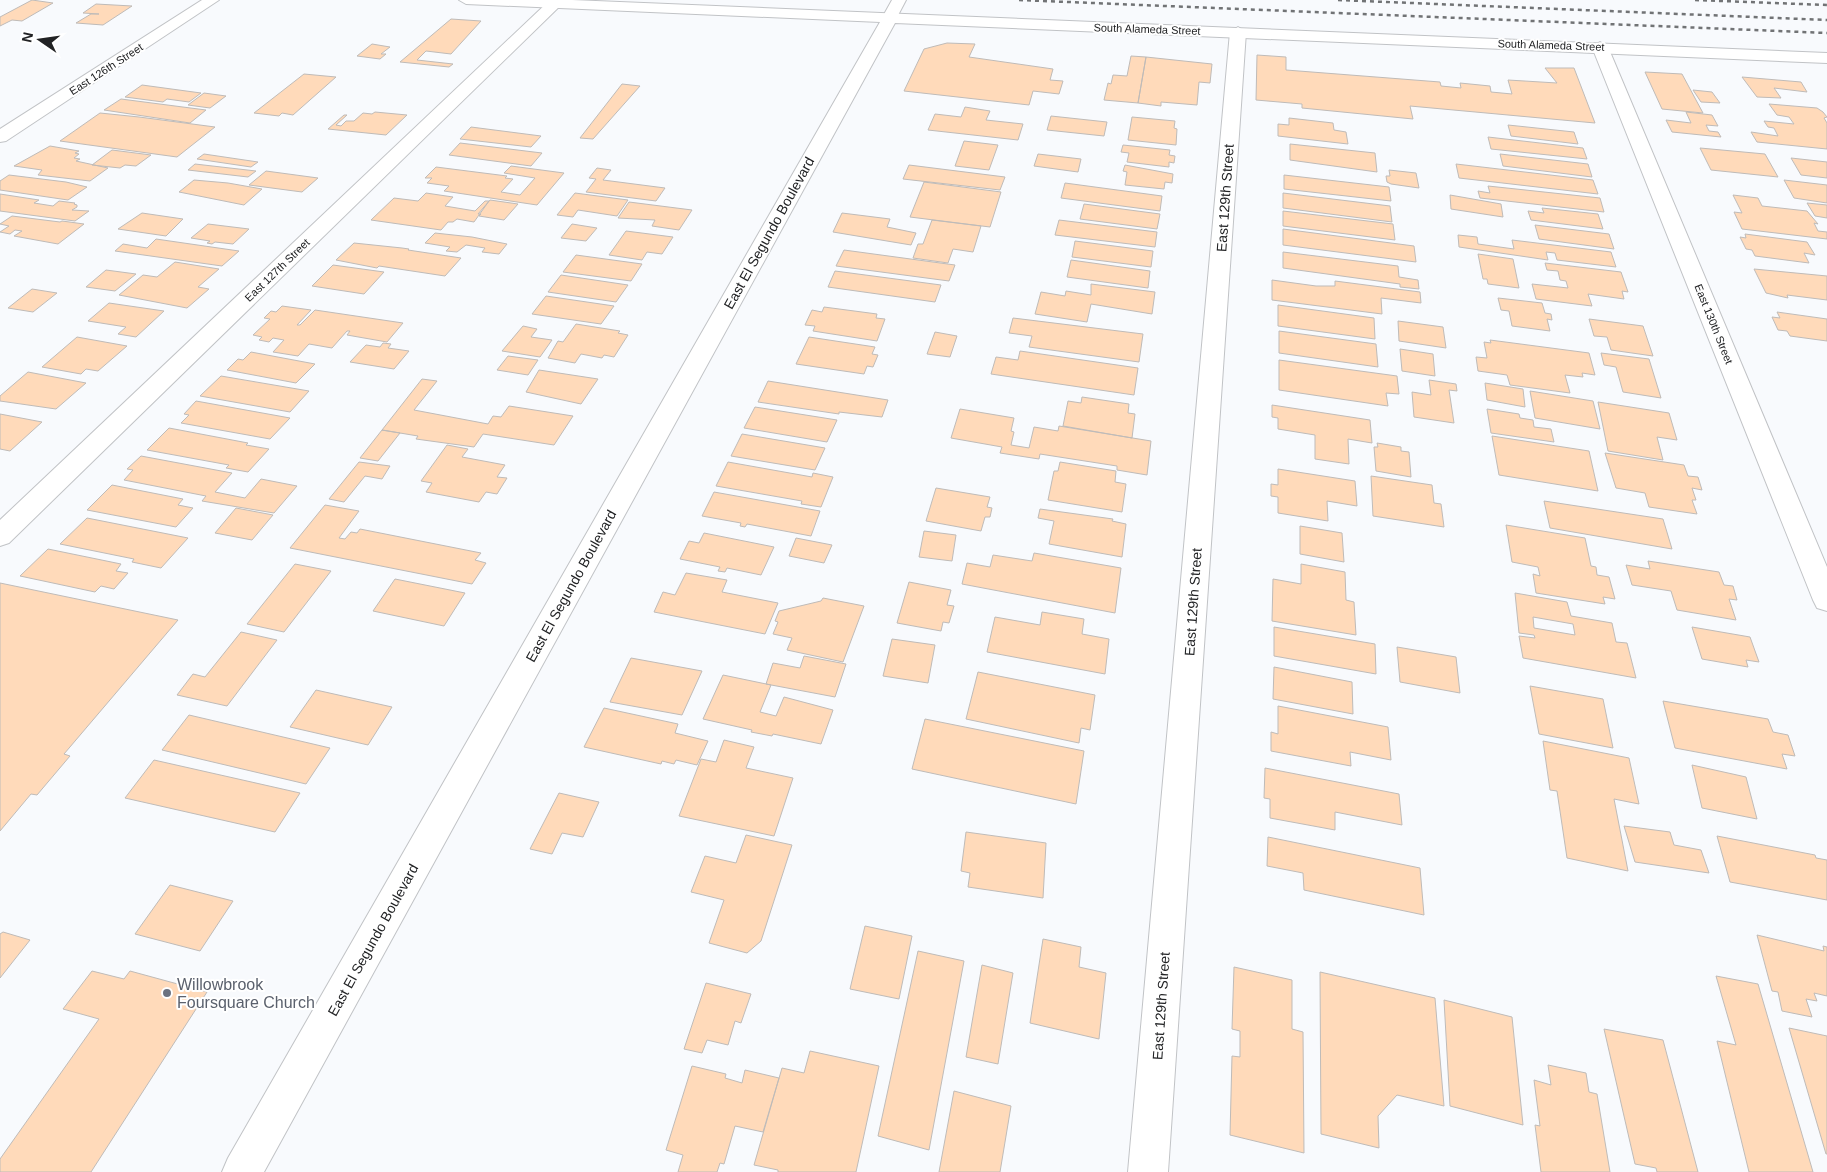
<svg xmlns="http://www.w3.org/2000/svg" width="1827" height="1172" font-family="Arial,sans-serif">
<rect width="100%" height="100%" fill="#f8fafd"/>
<path fill="#ffdaba" stroke="#bfbbb8" fill-rule="evenodd" d="M32,0L53,3L22,21L12,20L0,26V17Z
M96,4L132,6L103,25L76,23L91,14H99L83,13Z
M451,19L481,21L451,54L426,51L417,60L453,64L449,67L400,62Z
M947,43L975,44L969,57L1053,69L1050,80L1063,81L1059,94L1033,91L1029,105L904,91L924,49Z
M372,44L390,47L381,54H386L380,59L357,56Z
M1257,55L1286,57V70L1440,82L1441,86L1461,88L1460,83L1490,86L1491,92L1512,94L1508,80L1557,83L1545,68H1574L1595,123L1410,106L1413,119L1302,108V104L1256,100Z
M1131,56L1146,57L1138,103L1104,100L1108,83L1111,84L1113,75L1127,76Z
M1146,57L1212,64L1210,83L1199,82L1197,105L1161,102V106L1138,103Z
M1645,72L1682,74L1703,113L1662,109Z
M304,74L336,77L293,115L282,113L279,116L254,113Z
M1742,77L1801,82L1807,92L1774,88L1781,98L1757,97Z
M622,84L640,86L593,139L580,138Z
M142,85L201,93L189,102L167,99L163,102L125,97Z
M1693,90L1712,92L1720,103L1701,102Z
M204,93L226,96L210,108L188,105Z
M121,99L206,110L190,123L104,110Z
M1769,104L1817,108L1823,112L1827,117L1824,118L1827,123V149L1757,142L1751,132L1778,136L1774,128L1768,127L1764,121L1794,124L1789,117L1777,115Z
M965,107L990,111L986,120L1023,124L1018,140L928,130L935,114L961,117Z
M375,112L407,115L386,135L328,129L344,115H347L336,125L341,126L346,121H354L363,113L372,114Z
M1686,112L1712,115L1718,126L1706,125L1709,131L1718,132L1721,137L1672,132L1666,120L1691,123Z
M100,113L139,117L215,127L177,157L60,141Z
M1051,116L1107,122L1104,136L1047,130Z
M1132,117L1175,121L1174,128L1177,129L1176,145L1128,140Z
M1289,118L1333,123L1334,130L1346,132L1348,144L1278,136V124L1289,125Z
M1508,125L1574,132L1578,144L1511,136Z
M471,127L541,136L531,147L460,139Z
M1488,137L1583,148L1587,159L1491,149Z
M964,141L998,145L989,170L955,166Z
M460,143L542,153L531,166L449,155Z
M1290,144L1375,153L1377,172L1290,160Z
M1123,145L1170,150L1169,155L1175,156L1174,163L1169,162V167L1127,162L1129,153L1121,152Z
M50,146L79,151L75,153L79,154L74,158L80,159L76,161L108,168L90,181L38,175L42,170L14,166Z
M1700,148L1765,154L1778,177L1711,170Z
M112,150L151,155L136,166L125,165L120,168L92,165Z
M204,154L258,162L251,167L197,159Z
M1038,154L1081,159L1078,172L1034,166Z
M1500,154L1588,164L1592,177L1503,166Z
M1791,158L1827,162V178L1801,175Z
M195,164L256,171L248,177L188,170Z
M1456,164L1593,180L1598,194L1459,178Z
M909,165L1005,177L1000,190L903,179Z
M1125,165L1173,174L1172,183L1165,182L1164,189L1125,185L1127,172L1123,171Z
M511,166L564,173L537,205L444,191L449,186L427,183L432,178H425L436,167L507,176L505,178L513,179L501,192L520,195L535,178L504,173Z
M597,168L611,170L603,180L665,188L656,201L586,192L596,179L589,178Z
M1389,170L1416,173L1419,188L1391,184L1387,182L1386,176H1390Z
M266,171L318,178L302,192L249,185Z
M9,175L66,182L87,187L68,200L0,190V181Z
M1284,175L1389,187L1391,201L1284,189Z
M194,180L228,183L262,189L244,205L179,192Z
M1784,180L1827,185V203L1794,198Z
M924,182L1001,192L990,227L910,217Z
M1065,183L1162,196L1160,211L1061,198Z
M1488,186L1600,198L1604,212L1480,198L1478,191L1490,193Z
M426,193L453,197L445,206L475,211L485,201H489L474,222L457,219L453,222H448L441,230L371,220L394,198L418,201Z
M575,193L628,200L617,216L578,210L573,217L557,215Z
M1283,193L1390,206L1392,222L1283,208Z
M0,194L39,200L34,203L53,206L59,201L75,203L74,204L77,205V207L72,210L89,211L75,221L0,211Z
M1450,195L1501,204L1503,217L1451,209Z
M1733,195L1758,198L1762,206L1807,211L1818,224L1814,223L1818,231L1827,232V239L1742,229L1734,212L1742,213Z
M490,200L518,204L504,220L479,216L481,214H478Z
M629,202L692,210L679,230L652,226L655,220L618,218Z
M1807,203L1827,205V218L1815,216Z
M1084,204L1160,214L1157,229L1080,219Z
M1542,208L1598,214L1603,229L1531,220L1528,211L1544,213Z
M1283,211L1393,224L1395,240L1283,226Z
M142,213L183,219L166,236L118,229Z
M842,213L890,219L887,227L916,233L911,245L833,232Z
M12,216L60,222L62,221L84,224L58,244L14,236L22,231L15,230L10,234L0,232L9,226L0,224Z
M932,220L981,226L973,252L953,249L948,263L913,258L918,244H923Z
M1059,220L1157,232L1155,247L1055,235Z
M208,224L249,229L233,244L215,242L212,244L207,243L210,241L191,238Z
M572,224L597,228L586,241L561,238Z
M1535,225L1609,234L1614,249L1539,239Z
M1283,229L1414,246L1416,262L1283,245Z
M626,231L673,237L662,254L647,252L642,260L609,255Z
M435,233L472,237L507,244L499,254L482,252L485,248L466,245L457,252L446,251L450,247L425,243Z
M1745,234L1807,242L1815,255L1804,253L1809,263L1755,256L1752,250L1746,249L1740,237L1746,238Z
M1458,235L1477,237L1478,244L1514,249L1512,240L1611,252L1616,267L1557,260L1555,253L1546,252L1548,260L1459,247Z
M156,239L239,251L222,266L115,251L123,244L147,248Z
M1075,241L1153,251L1151,267L1072,257Z
M354,243L402,248L409,249L408,250L461,258L445,276L379,266L377,268L336,260Z
M844,250L955,265L949,281L836,266Z
M1283,252L1398,266L1399,277L1418,280L1419,289L1400,287V284L1283,268Z
M1478,254L1513,259L1519,288L1488,284L1487,279H1483Z
M576,255L642,264L631,281L563,272Z
M1071,260L1150,271L1148,288L1067,277Z
M175,262L219,269L198,287L209,289L187,308L119,295L143,275L157,277Z
M1545,263L1621,272L1628,292L1622,291L1624,299L1588,294L1592,306L1536,299L1532,284L1568,288L1566,281L1560,280L1558,271L1547,270Z
M333,265L384,272L364,294L312,286Z
M1754,269L1827,276V300L1787,295L1788,298L1766,293Z
M106,270L136,274L115,291L86,287Z
M835,271L941,285L935,302L828,287Z
M561,275L628,285L616,302L548,292Z
M1272,280L1316,286H1335V281L1420,292L1421,303L1381,298L1382,314L1272,300Z
M1091,284L1155,292L1152,314L1091,304L1087,322L1035,314L1041,292L1065,296L1066,291L1091,295Z
M32,289L57,293L33,312L8,308Z
M546,296L614,306L601,324L532,314Z
M1498,298L1542,303L1545,313L1551,314L1552,320L1547,319L1550,331L1512,326L1509,311L1501,310Z
M109,303L164,311L136,337L118,334L126,327L88,321Z
M1278,305L1374,318L1375,339L1278,326Z
M282,306L311,310L297,325H300L315,310L403,323L387,342L347,335L350,331H347L332,348L309,344L298,356L273,352L284,340L273,338L269,342L259,340L262,337L253,335L270,319L264,318L271,311L276,312Z
M824,307L877,314L876,318L885,319L877,341L813,331L815,326L805,325L812,310L822,312Z
M1777,312L1827,319V341L1790,336L1787,331L1778,330L1772,317L1780,318Z
M1013,318L1143,334L1139,362L1029,347L1032,336L1009,333Z
M1589,319L1643,326L1653,356L1611,350L1607,337L1594,336Z
M1398,321L1443,327L1446,348L1399,341Z
M576,324L620,331L618,333L628,335L614,357L604,355L602,358L581,354L575,363L548,358L558,341L563,342Z
M523,326L537,329L531,337L552,340L540,357L502,351Z
M1279,331L1376,344L1378,367L1279,353Z
M935,332L957,336L950,357L927,354Z
M77,337L127,346L98,371L86,369L81,374L42,367Z
M809,337L875,347L872,354L878,355L873,367L867,366L864,374L796,364Z
M1490,340L1589,353L1595,375L1582,373L1583,377L1565,375L1570,393L1510,385L1507,375L1478,371L1476,357L1487,358L1484,342L1491,343Z
M383,343L391,344L388,348L409,351L394,369L350,362L366,345L380,347Z
M1400,349L1433,354L1435,376L1402,371Z
M1020,351L1138,368L1134,395L991,374L996,357L1018,360Z
M251,352L315,364L296,383L227,370L238,359L243,360Z
M1601,353L1649,359L1661,398L1623,392L1616,367L1604,365Z
M508,356L538,360L528,375L497,370Z
M1279,360L1397,376L1399,394L1386,393L1388,406L1279,390Z
M539,370L598,379L581,404L526,392Z
M28,372L86,383L56,409L0,401V396Z
M221,376L309,391L290,412L200,396Z
M422,379L437,381L414,410L488,424L493,416L501,417L509,406L573,416L554,445L483,434L474,447L416,439L418,436L382,430Z
M1429,380L1456,384L1457,391L1449,390L1454,423L1414,417L1412,392L1431,395Z
M768,381L888,400L882,417L839,412V414L758,402Z
M1485,383L1523,389L1525,407L1487,400Z
M1530,391L1593,401L1600,429L1535,418Z
M1082,397L1129,404L1128,413L1135,414L1132,438L1063,426L1068,401L1081,403Z
M196,401L290,418L270,439L181,423L189,415L184,414Z
M1598,402L1669,413L1677,440L1657,437L1663,460L1608,451Z
M1272,405L1370,420L1372,443L1348,439L1349,464L1315,459V435L1278,429V418L1272,417Z
M755,407L837,420L827,442L744,428Z
M960,409L1014,418L1011,431L1014,432L1011,445L1029,448L1034,427L1058,431L1059,426L1151,441L1147,475L1117,470V466L1040,454L1039,459L1000,453L1002,447L951,438Z
M1487,409L1519,414L1520,418L1533,420L1534,427L1551,429L1554,442L1491,433Z
M0,414L42,422L10,451L0,449Z
M169,428L248,443L246,445L269,449L248,472L226,468L229,465L147,450Z
M382,430L400,433L378,461L360,458Z
M742,434L825,448L815,470L731,456Z
M1492,436L1589,451L1598,491L1499,475Z
M1377,443L1401,447V451L1409,452L1411,477L1376,471L1374,447H1378Z
M447,445L468,449L462,457L505,465L497,477L507,478L497,494L486,492L479,502L426,492L432,483L421,481Z
M1605,453L1684,465L1688,476L1698,477L1702,490L1692,488L1696,500H1692L1697,514L1649,507L1645,493L1616,488Z
M141,456L232,473L215,492L245,498L261,479L297,486L274,513L202,501L206,496L124,480L133,470L127,469Z
M359,462L390,466L382,479L365,476L344,502L329,499Z
M728,462L812,477L813,473L833,477L821,507L801,504L802,501L716,486Z
M1060,462L1116,471L1115,482L1126,484L1122,512L1048,500L1054,471H1058Z
M1278,469L1355,481L1357,506L1327,501L1328,521L1278,513V497L1271,496V484L1278,485Z
M1371,476L1432,485L1434,503L1441,504L1444,527L1373,516Z
M112,485L183,499L178,505L193,508L176,527L87,510Z
M936,488L990,497L987,507L992,508L990,517H985L981,531L926,521Z
M714,492L820,511L811,536L747,524L745,527L740,526L741,523L702,516Z
M1544,501L1663,519L1672,549L1550,528Z
M325,505L359,511L339,538L345,539L351,532L357,533L360,529L481,553L475,560L486,563L472,584L290,548Z
M236,508L273,515L252,540L215,533Z
M1040,509L1113,519L1112,521L1126,524L1122,557L1049,544L1054,521L1038,518Z
M87,518L188,538L161,568L132,562L134,559L60,544Z
M1506,525L1585,538L1591,566L1596,567L1597,575L1609,577L1615,599L1603,597L1605,604L1536,593L1533,574L1540,576L1538,567L1512,562Z
M1300,526L1342,533L1344,562L1300,554Z
M924,531L956,535L952,561L919,557Z
M704,533L774,547L761,575L727,568L725,572L718,571L720,567L680,559L689,541L699,543Z
M796,538L832,545L824,563L789,556Z
M48,549L121,564L116,571L128,573L114,589L101,586L95,592L20,576Z
M1034,553L1121,568L1115,613L962,584L967,563L990,567L993,555L1032,561Z
M1648,561L1719,572L1724,585L1733,586L1737,600L1729,599L1736,620L1677,610L1671,591L1632,585L1626,565L1650,569Z
M295,564L331,571L284,632L247,624Z
M1301,564L1345,572L1346,600L1354,602L1356,635L1272,621L1273,579L1301,584Z
M686,573L727,580L722,592L778,603L765,634L654,612L663,592L675,595Z
M395,579L465,593L444,626L373,611Z
M909,582L951,590L947,605L954,606L949,623L943,622L941,631L897,623Z
M0,583L178,620L64,754L70,756L37,795L31,794L0,831Z
M1515,593L1567,602L1571,616L1612,623L1616,642L1627,643L1636,678L1523,658L1519,636L1535,638L1534,635L1519,633ZM1533,617L1573,624L1575,635L1534,628Z
M823,598L864,606L843,662L787,650L792,638L773,634L778,622L775,621L779,611L821,601Z
M1042,612L1084,619L1082,634L1109,639L1105,674L987,652L995,617L1040,625Z
M1274,627L1375,644L1376,674L1274,656Z
M1692,627L1750,637L1759,662L1746,660L1748,667L1702,659Z
M241,632L277,640L227,706L177,695L193,674L205,677Z
M892,639L935,645L928,683L883,676Z
M1397,647L1456,657L1460,693L1400,682Z
M804,656L846,664L835,697L766,684L773,663L800,668Z
M631,658L702,671L682,715L610,702Z
M1274,667L1352,682L1353,714L1273,699Z
M978,672L1095,695L1090,730L1081,728L1079,743L966,719Z
M723,675L771,685L760,712L776,716L784,697L833,710L821,744L773,734L772,736L751,732L752,730L703,719Z
M1530,686L1603,699L1613,748L1539,734Z
M316,690L392,707L368,745L290,727Z
M1663,701L1768,719L1773,732L1788,735L1795,756L1782,754L1787,769L1675,748Z
M1278,706L1388,727L1391,760L1350,752L1351,766L1271,751V732L1278,734Z
M604,708L678,724L675,733L708,741L697,765L676,760L674,764L662,761L661,764L584,747Z
M189,715L330,748L306,784L162,750Z
M925,719L1084,751L1076,804L912,769Z
M724,740L754,747L746,768L793,778L774,836L679,816L701,759L716,762Z
M1543,741L1629,758L1639,804L1614,799L1628,871L1567,858L1557,791L1550,790Z
M154,760L300,793L275,832L125,798Z
M1692,765L1746,777L1757,819L1702,808Z
M1265,768L1399,794L1402,825L1335,812V830L1270,818V799L1264,798Z
M559,793L599,802L583,837L562,833L552,854L530,849Z
M1624,826L1670,832L1674,845L1701,850L1709,873L1635,862Z
M966,832L1046,843L1043,898L968,887L970,873L961,871Z
M746,835L792,845L761,941L747,953L709,943L724,900L691,892L705,856L736,863Z
M1717,836L1815,855L1816,858L1827,860V900L1730,882Z
M1268,837L1420,868L1424,915L1304,890L1303,873L1267,866Z
M170,885L233,901L200,951L135,934Z
M865,926L912,936L899,999L850,989Z
M3,932L30,940L0,978V934Z
M1757,935L1824,951L1823,946L1827,947V996L1814,993L1817,1001L1806,999L1812,1017L1782,1011L1778,992L1772,991Z
M1043,939L1081,947L1079,967L1106,973L1099,1039L1030,1023Z
M918,951L964,961L929,1150L878,1136Z
M982,965L1013,973L998,1064L966,1057Z
M1234,967L1292,980V1029L1303,1032L1304,1153L1230,1135L1232,1056L1240,1057V1031L1232,1029Z
M92,971L124,979L130,971L207,992L91,1172H0V1159L99,1019L63,1009Z
M1320,972L1435,998L1444,1106L1397,1095L1378,1116L1379,1148L1321,1134Z
M1716,976L1758,984L1813,1172H1749L1717,1041L1736,1045Z
M706,983L751,994L741,1023L735,1021L728,1045L707,1040L702,1053L684,1049Z
M1444,1000L1512,1017L1523,1125L1450,1106Z
M1789,1028L1827,1036V1154H1826Z
M1604,1029L1663,1040L1698,1172H1657L1656,1168L1635,1164Z
M810,1051L879,1066L856,1172H778V1170L754,1165L782,1068L804,1073Z
M1548,1065L1586,1073L1589,1092L1597,1094L1610,1172H1541L1535,1125L1540,1126L1534,1080L1551,1085Z
M692,1066L726,1074L725,1078L742,1083L745,1070L779,1078L763,1132L735,1126L724,1164L720,1163L717,1172H678L683,1155L666,1150Z
M954,1091L1011,1106L1000,1172H939Z"/>
<g fill="none" stroke-linecap="round" stroke-linejoin="round">
<g stroke="#c1c3c6" stroke-width="2">
<path id="minor" d="M202,0H219L6,141L0,142V129Z
M892,0H906L895,21L890,23L882,18Z
M549,1L556,0L562,4L9,543L0,546V520Z
M1238,27L1246,32L1168,1172H1128L1230,32Z
M1600,42L1608,47L1827,567V611L1817,608L1813,600L1592,47Z"/>
</g>
<g stroke="#c1c3c6" stroke-width="2">
<path id="major" d="M459,0H572L1827,53V63L895,23L264,1172H222L228,1158L880,22L466,4Z"/>
</g>
<use href="#minor" fill="#fff" fill-rule="evenodd"/>
<use href="#major" fill="#fff" fill-rule="evenodd"/>
<path stroke="#717375" stroke-width="2.5" stroke-dasharray="4 4" stroke-linecap="butt" d="M1019,0L1827,33
M1338,0L1827,20
M1695,0L1827,5"/>
</g>
<circle fill="#6b7280" stroke="#fff" stroke-width="2" cx="167" cy="993" r="5"/>
<g text-anchor="middle" stroke-width="4" stroke-linejoin="round" paint-order="stroke">
<g font-size="11" fill="#212224" stroke="#fff">
<text transform="translate(1147 29) rotate(2)" y="4">South Alameda Street</text>
<text transform="translate(1551 45) rotate(2)" y="4">South Alameda Street</text>
<text transform="translate(106 69) rotate(-33)" y="4">East 126th Street</text>
<text transform="translate(277 270) rotate(-44)" y="4">East 127th Street</text>
<text transform="translate(1714 324) rotate(68)" y="4">East 130th Street</text>
</g>
<g font-size="14" fill="#212224" stroke="#fff">
<text transform="translate(1225 198) rotate(-86)" y="5">East 129th Street</text>
<text transform="translate(769 233) rotate(-61)" y="5">East El Segundo Boulevard</text>
<text transform="translate(571 586) rotate(-61)" y="5">East El Segundo Boulevard</text>
<text transform="translate(1193 602) rotate(-86)" y="5">East 129th Street</text>
<text transform="translate(373 940) rotate(-61)" y="5">East El Segundo Boulevard</text>
<text transform="translate(1161 1006) rotate(-86)" y="5">East 129th Street</text>
</g>
<g font-size="16" fill="#5b616d" stroke="#fff" text-anchor="start">
<text x="177" y="990">Willowbrook<tspan x="177" dy="18">Foursquare Church</tspan></text>
</g>
</g>
<g transform="translate(40 40) rotate(283)" stroke="#ffffff" stroke-width="4" paint-order="stroke">
<path d="M0-4L9 19L0 12L-9 19Z" fill="#212224"/>
<text y="-8" font-size="14" font-weight="bold" text-anchor="middle" fill="#212224">N</text>
</g>
</svg>
